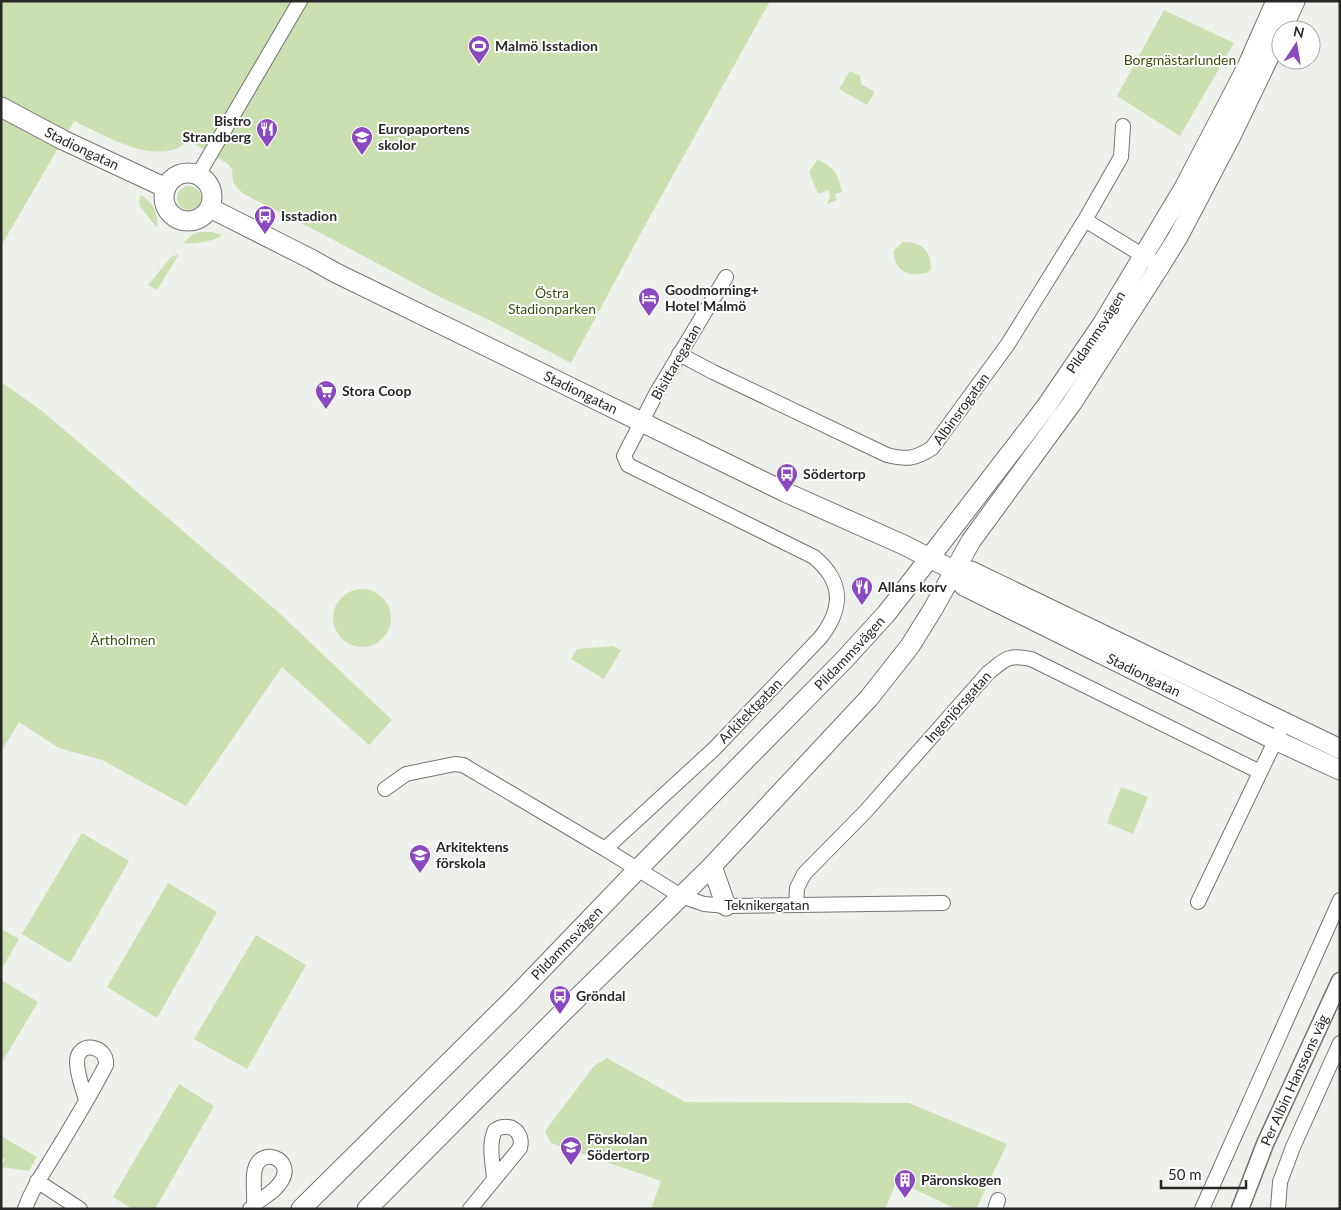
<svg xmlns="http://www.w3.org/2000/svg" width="1341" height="1210" font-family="Lato,sans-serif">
<rect width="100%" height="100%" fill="#eef0eb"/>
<path fill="#ccdfb1" d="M1,1H770L648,220L571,363L489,320L438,296L330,238L242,193L233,182L232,169L228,164L190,141C184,144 178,149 172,150C140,158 102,134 74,121L1,246Z
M1164,10L1234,43L1180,136L1117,96Z
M850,71L860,76L861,84L875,92L867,105L839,89Z
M818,159C836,170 837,172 842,192L835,194L837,200L827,204L830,196L829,190L818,194L809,172Z
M177 198a12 12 0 1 1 24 0a12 12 0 1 1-24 0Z
M141,195C153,203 159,213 157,228L140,206L139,201Z
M199,232H212L222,235C217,241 190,245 183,243L192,235Z
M903,242C917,242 927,246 930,260C931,264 932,268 929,271C926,274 924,273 921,274C905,277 892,266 894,250Z
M179,254L157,290L148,285L171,257Z
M1,382L42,411L277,611L392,720L369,745L282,667L186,806L102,760L59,748L19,722L1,752Z
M333 618a29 29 0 1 1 58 0a29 29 0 1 1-58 0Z
M613,646L621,650L604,679L571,659L577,649Z
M1121,787L1148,797L1133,834L1107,823Z
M82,833L129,861L70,963L22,934Z
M168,883L217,912L157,1018L107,987Z
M1,929L19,939L1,970Z
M256,935L306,965L247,1069L194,1039Z
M1,980L38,1002L1,1064Z
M607,1058L685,1102L909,1103L1007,1144L976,1209H956L897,1181L885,1209H651L661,1181L551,1143L545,1131L594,1066Z
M179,1084L214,1106L155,1209H133L113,1197Z
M1,1136L37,1157L29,1171L1,1167L5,1159L1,1157Z"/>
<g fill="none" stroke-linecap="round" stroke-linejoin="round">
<g stroke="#737571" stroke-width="16">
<path id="minor" d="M198,175L300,1
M1085,220L1160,266
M679,354L713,372L887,455C907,460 915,459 932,448L1008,344L1085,220L1121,157L1123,126
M385,789L406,774L455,764L463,765L605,849L714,749L820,638C843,609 844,582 814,557L628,465L624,456L657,392L726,277
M605,849L681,896L704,904L726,906L943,903
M1198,902L1279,733
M796,905L797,888L804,874L866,811L988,673C1005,659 1008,654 1031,659L1260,772
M37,1181L80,1209
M25,1209C31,1191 41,1176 51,1160C70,1129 89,1098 106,1065C108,1045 77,1040 77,1062C77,1075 83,1089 86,1100
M250,1209C260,1198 275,1193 282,1180C294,1159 261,1146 255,1169C252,1180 255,1193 254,1204
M470,1209L520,1148C524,1132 510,1121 495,1130C488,1145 493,1163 494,1179
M995,1209L998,1200
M1202,1209L1340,900
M1278,1209L1280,1182L1293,1147L1340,1043"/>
</g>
<g stroke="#737571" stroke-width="19">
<g id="tertiary">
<path id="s1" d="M1240,1209L1265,1144L1340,981"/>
</g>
</g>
<g stroke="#737571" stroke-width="21">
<g id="secondary">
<path d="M1282,30L1295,1"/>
<path id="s2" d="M1,107L63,140L166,188"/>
<circle cx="188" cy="197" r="24"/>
<path id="s3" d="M210,208L311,259L336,273L787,493L904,545L955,571H971L1340,749"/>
<path id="s4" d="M955,571L964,586L1275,740L1340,770"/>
<path d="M712,866L726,906"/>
<path id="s5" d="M301,1209L513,999L638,869L844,660L886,614L904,591L1045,408L1103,323L1184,188L1246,69L1276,1"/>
<path d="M367,1209L560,1015L712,866L869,698L910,646L933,609L971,541L1072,403L1160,266L1178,237L1232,134L1281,32"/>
</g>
</g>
<use href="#minor" stroke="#fff" stroke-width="14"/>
<use href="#tertiary" stroke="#fff" stroke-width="16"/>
<use href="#secondary" stroke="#fff" stroke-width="19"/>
</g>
<defs>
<g id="stadium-pin" transform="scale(1.125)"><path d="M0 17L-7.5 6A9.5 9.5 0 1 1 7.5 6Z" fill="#8a49be" stroke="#fff"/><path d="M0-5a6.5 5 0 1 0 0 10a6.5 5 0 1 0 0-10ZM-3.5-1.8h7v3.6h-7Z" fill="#fff"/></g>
<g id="restaurant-pin" transform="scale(1.125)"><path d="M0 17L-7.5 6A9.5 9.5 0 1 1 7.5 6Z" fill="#8a49be" stroke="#fff"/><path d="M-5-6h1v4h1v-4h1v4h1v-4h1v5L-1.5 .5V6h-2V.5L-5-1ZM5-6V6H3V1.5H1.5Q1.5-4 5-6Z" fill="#fff"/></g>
<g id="school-pin" transform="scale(1.125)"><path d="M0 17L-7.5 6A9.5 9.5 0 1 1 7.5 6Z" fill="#8a49be" stroke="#fff"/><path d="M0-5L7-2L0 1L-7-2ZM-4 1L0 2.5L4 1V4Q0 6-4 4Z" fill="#fff"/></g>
<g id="bus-pin" transform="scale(1.125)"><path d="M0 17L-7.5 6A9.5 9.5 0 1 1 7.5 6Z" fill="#8a49be" stroke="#fff"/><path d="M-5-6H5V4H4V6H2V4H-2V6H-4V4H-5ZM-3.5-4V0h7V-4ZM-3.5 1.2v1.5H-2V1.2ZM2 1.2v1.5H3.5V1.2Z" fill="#fff"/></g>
<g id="hotel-pin" transform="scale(1.125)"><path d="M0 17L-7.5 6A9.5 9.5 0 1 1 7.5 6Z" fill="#8a49be" stroke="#fff"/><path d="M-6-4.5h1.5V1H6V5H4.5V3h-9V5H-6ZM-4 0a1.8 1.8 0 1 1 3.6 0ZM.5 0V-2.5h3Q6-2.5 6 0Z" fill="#fff"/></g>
<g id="supermarket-pin" transform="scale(1.125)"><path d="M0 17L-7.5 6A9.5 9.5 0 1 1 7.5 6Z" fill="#8a49be" stroke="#fff"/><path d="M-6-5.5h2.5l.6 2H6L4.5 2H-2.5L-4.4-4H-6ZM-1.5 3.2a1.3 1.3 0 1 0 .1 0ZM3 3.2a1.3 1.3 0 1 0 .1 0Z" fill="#fff"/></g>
<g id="building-pin" transform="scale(1.125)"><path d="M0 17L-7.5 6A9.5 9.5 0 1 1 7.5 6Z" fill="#8a49be" stroke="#fff"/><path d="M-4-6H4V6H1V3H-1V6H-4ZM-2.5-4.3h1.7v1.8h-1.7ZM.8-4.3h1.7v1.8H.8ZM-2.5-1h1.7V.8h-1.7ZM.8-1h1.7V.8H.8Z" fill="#fff"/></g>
</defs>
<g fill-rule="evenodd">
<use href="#stadium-pin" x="479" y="46"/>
<use href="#restaurant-pin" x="267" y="129"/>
<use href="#school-pin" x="362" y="137"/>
<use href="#bus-pin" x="265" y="216"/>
<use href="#hotel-pin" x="649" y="298"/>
<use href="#supermarket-pin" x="326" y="391"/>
<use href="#bus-pin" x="787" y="474"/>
<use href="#restaurant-pin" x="862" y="587"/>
<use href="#school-pin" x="420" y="855"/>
<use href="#bus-pin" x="560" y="996"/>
<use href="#school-pin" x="571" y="1147"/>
<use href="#building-pin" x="905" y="1180"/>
</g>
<g text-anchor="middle" stroke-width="4" stroke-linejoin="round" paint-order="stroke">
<g font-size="14" font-weight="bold" fill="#282827" stroke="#fff" text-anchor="start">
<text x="495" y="51">Malmö Isstadion</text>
<text x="251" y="126" text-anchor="end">Bistro<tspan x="251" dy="16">Strandberg</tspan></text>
<text x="378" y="134">Europaportens<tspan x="378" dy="16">skolor</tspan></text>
<text x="281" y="221">Isstadion</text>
<text x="665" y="295">Goodmorning+<tspan x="665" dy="16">Hotel Malmö</tspan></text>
<text x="342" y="396">Stora Coop</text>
<text x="803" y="479">Södertorp</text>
<text x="878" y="592">Allans korv</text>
<text x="436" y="852">Arkitektens<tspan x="436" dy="16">förskola</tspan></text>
<text x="576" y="1001">Gröndal</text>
<text x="587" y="1144">Förskolan<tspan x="587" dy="16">Södertorp</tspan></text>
<text x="921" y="1185">Päronskogen</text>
</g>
<g font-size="14" fill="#3c500b" stroke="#fff">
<text x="1180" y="65">Borgmästarlunden</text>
<text x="552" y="298">Östra<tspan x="552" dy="16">Stadionparken</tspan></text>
<text x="123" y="645">Ärtholmen</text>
</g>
<g font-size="14" fill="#282827" stroke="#fff">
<text dy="5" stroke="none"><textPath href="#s2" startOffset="91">Stadiongatan</textPath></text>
<text dy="5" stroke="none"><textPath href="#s5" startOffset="1186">Pildammsvägen</textPath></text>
<text transform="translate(676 362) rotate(-60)" y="5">Bisittaregatan</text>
<text dy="5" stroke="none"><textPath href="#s3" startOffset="414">Stadiongatan</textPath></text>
<text transform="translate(961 409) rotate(-54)" y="5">Albinsrogatan</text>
<text dy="5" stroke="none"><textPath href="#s5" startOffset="781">Pildammsvägen</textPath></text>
<text dy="5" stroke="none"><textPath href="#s4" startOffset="218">Stadiongatan</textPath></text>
<text transform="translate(958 707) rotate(-48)" y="5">Ingenjörsgatan</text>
<text transform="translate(750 711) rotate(-46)" y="5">Arkitektgatan</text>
<text x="767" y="910">Teknikergatan</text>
<text dy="5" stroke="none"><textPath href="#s5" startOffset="376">Pildammsvägen</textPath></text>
<text dy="5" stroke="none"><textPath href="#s1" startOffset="140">Per Albin Hanssons väg</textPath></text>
</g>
</g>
<rect width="1341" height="1210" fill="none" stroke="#282827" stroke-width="5"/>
<g transform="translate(1296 45) rotate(12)"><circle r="24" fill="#ffffff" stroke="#a9a9a9"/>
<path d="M0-4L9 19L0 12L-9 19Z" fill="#8a49be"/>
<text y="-8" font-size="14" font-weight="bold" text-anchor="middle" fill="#282827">N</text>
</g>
<path d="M1161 1180v8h85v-8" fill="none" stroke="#282827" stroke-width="2.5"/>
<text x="1168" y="1180" font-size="15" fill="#282827" stroke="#ffffff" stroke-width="4" paint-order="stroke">50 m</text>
</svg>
